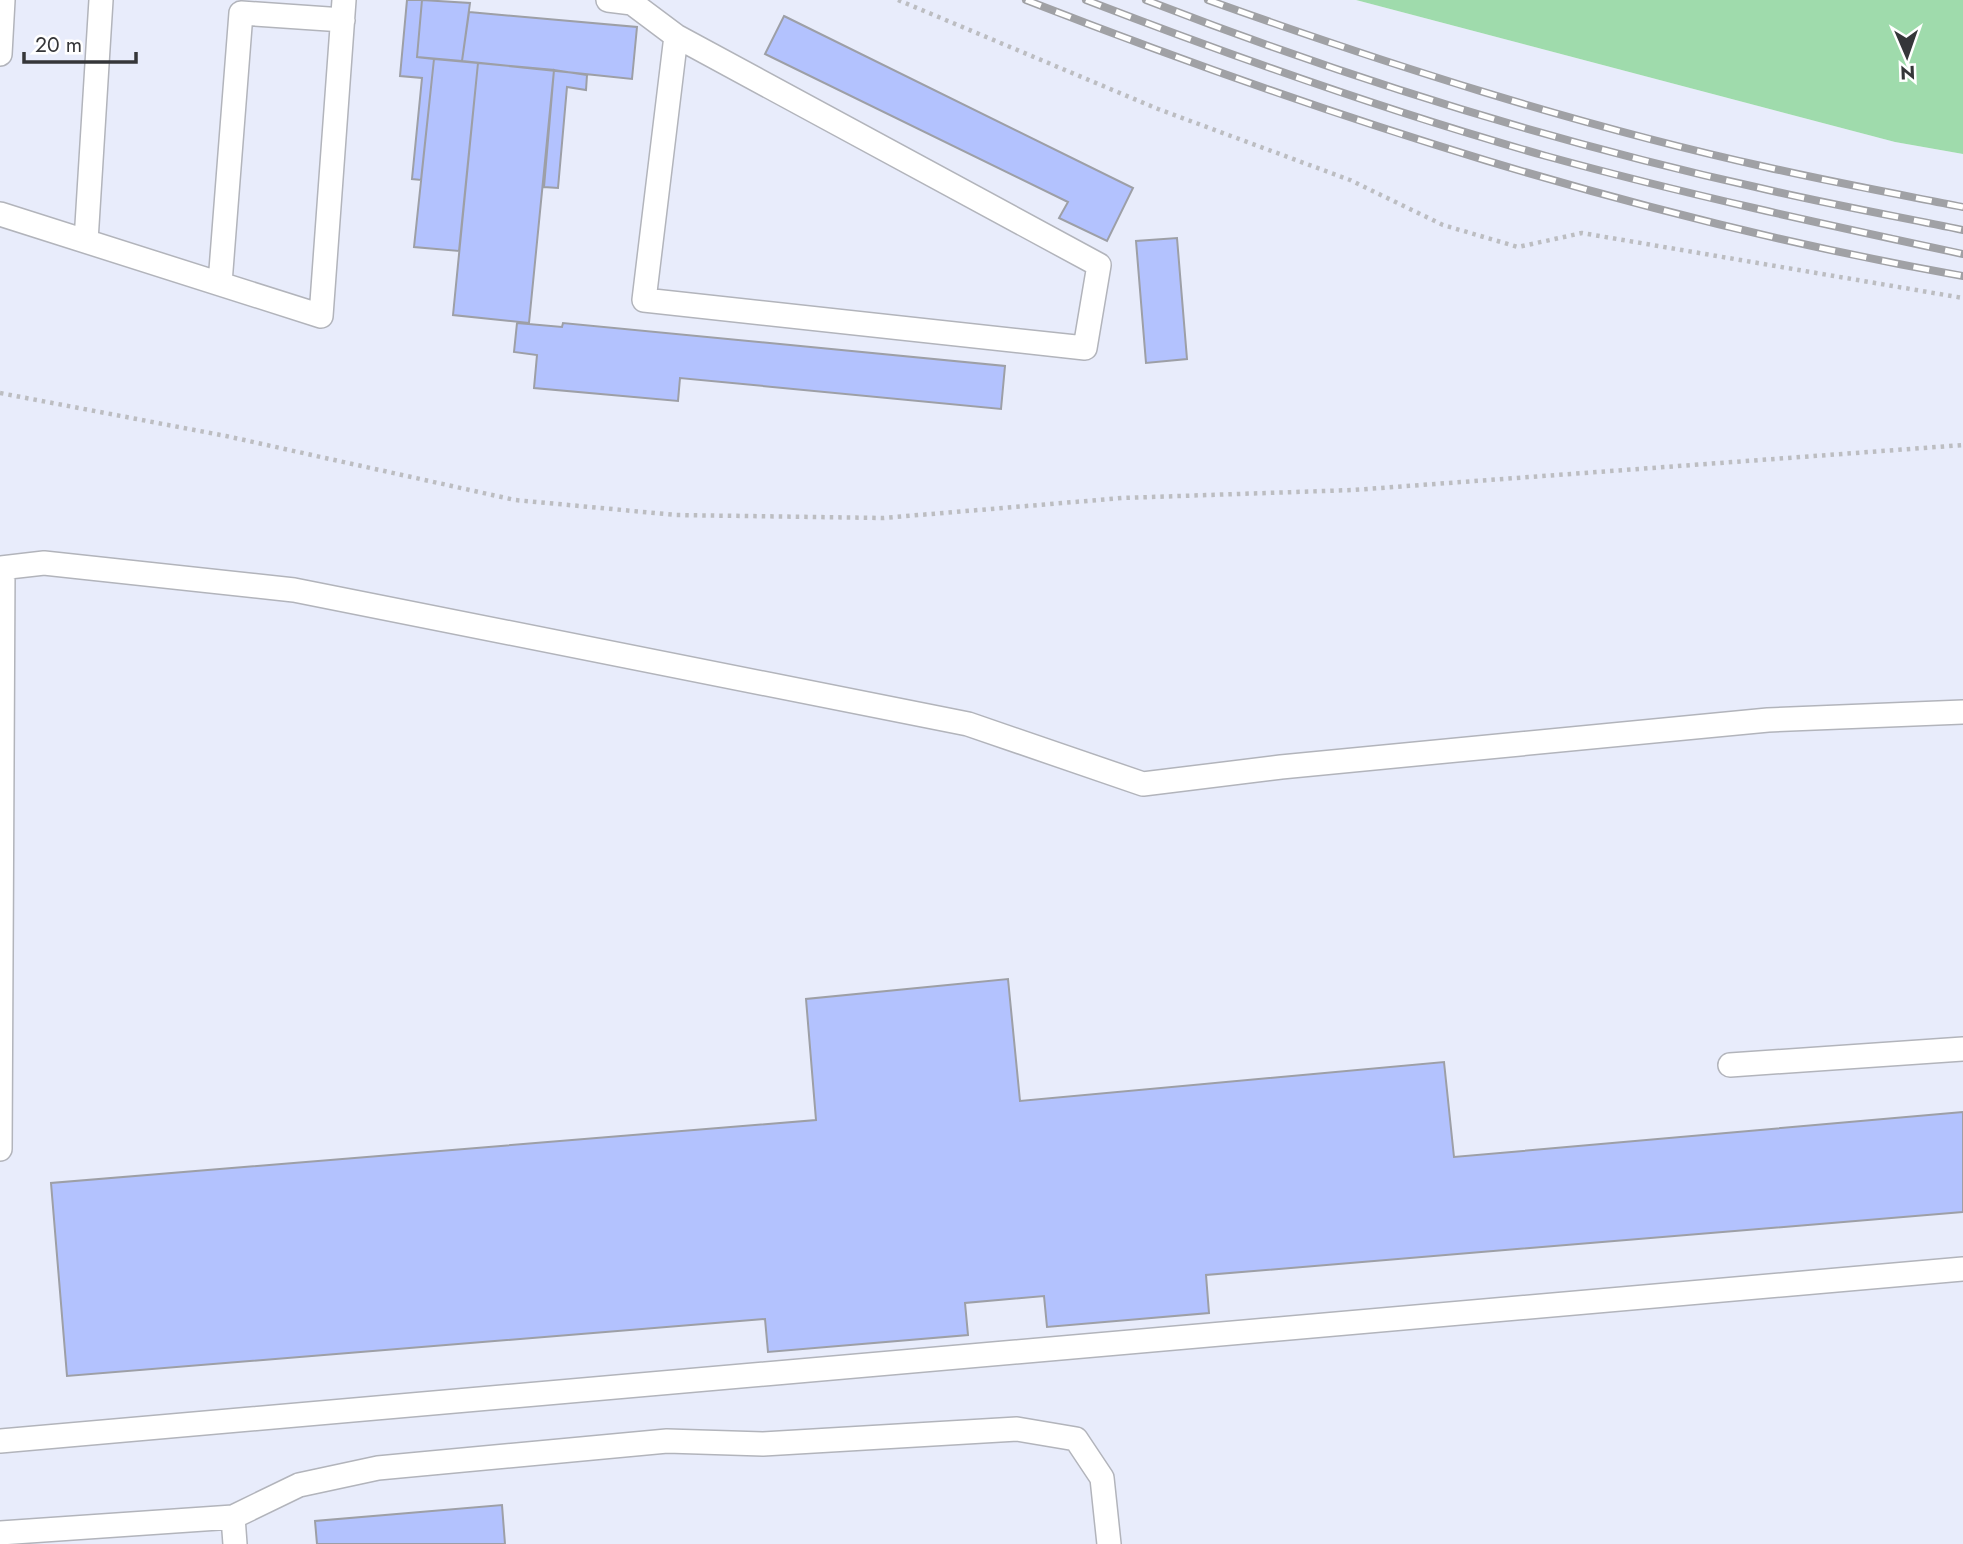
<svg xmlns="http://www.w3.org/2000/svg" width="1963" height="1544" font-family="Jost,sans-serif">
<rect width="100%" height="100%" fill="#f8f9fe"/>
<path fill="#e8ecfb" d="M0,0H1356L1895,142L1963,154V1544H0Z"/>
<path fill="#9fdbac" d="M1356,0H1963V154L1895,142Z"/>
<path fill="#b3c2fe" stroke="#9d9fa6" stroke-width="2" d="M407,0H422L417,57L434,59L421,180L412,179L422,78L400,76Z
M422,0L470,3L462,61L417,57Z
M469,12L637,27L632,79L462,61Z
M784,16L1133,188L1107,241L1059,218L1068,202L765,54Z
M434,59L478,63L459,251L414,247Z
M478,63L554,70L529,323L453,315Z
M554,70L587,75L586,90L567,87L558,188L544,187Z
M1177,238L1187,359L1146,363L1136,241Z
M517,323L562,327L563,323L1005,366L1001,409L680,378L678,401L534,388L537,355L514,352Z
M1008,979L1020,1101L1444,1062L1454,1157L1963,1112V1212L1206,1275L1209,1313L1047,1327L1044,1296L965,1303L968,1335L768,1352L765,1319L67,1376L51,1183L816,1120L806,999Z
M502,1505L505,1544H317L315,1521Z"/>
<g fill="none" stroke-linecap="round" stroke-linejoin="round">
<g stroke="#b2b4bb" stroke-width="26">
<path id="service" d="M608,0L632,3L676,36L1099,265L1085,348L644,300L676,36
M0,54L3,0
M0,214L321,316L344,0
M86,241L101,0
M220,283L241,13L343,20
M0,568L44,563L294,590L968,724L1143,784L1281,767L1768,720L1963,712
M1730,1065L1963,1049
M0,1149L3,568
M0,1441L1963,1269
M233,1517L299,1485L378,1468L667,1441L763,1444L1017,1429L1076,1439L1102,1478L1109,1544
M0,1533L233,1517L235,1544"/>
</g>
<path stroke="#bcbdc1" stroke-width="4.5" stroke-dasharray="3.5 5" stroke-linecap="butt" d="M898,0L1158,109L1350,180L1443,225L1518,247L1582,233L1963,298
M0,393L226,436L515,500L676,515L883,518L1122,498L1353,490L1963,445"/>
<use href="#service" stroke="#fff" stroke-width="23"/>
<g stroke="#a0a1a5" stroke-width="8">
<path id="rail" d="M1026,0C1329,118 1641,219 1963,276
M1086,0C1237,58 1390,112 1546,156C1684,194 1823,224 1963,254
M1146,0C1345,77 1552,142 1760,188C1827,204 1895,216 1963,230
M1208,0C1390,65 1576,125 1766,167C1831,182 1897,194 1963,207"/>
</g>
<use href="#rail" stroke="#fff" stroke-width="5" stroke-dasharray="16" stroke-linecap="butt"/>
</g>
<g transform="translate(1907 56) rotate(178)" stroke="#ffffff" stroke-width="5" paint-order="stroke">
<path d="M0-5L12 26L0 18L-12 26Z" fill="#353639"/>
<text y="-10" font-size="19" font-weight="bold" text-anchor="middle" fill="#353639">N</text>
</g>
<path d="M24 52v10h112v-10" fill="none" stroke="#353639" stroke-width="3.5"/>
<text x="35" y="52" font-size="21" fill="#353639" stroke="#ffffff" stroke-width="5" paint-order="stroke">20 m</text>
</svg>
